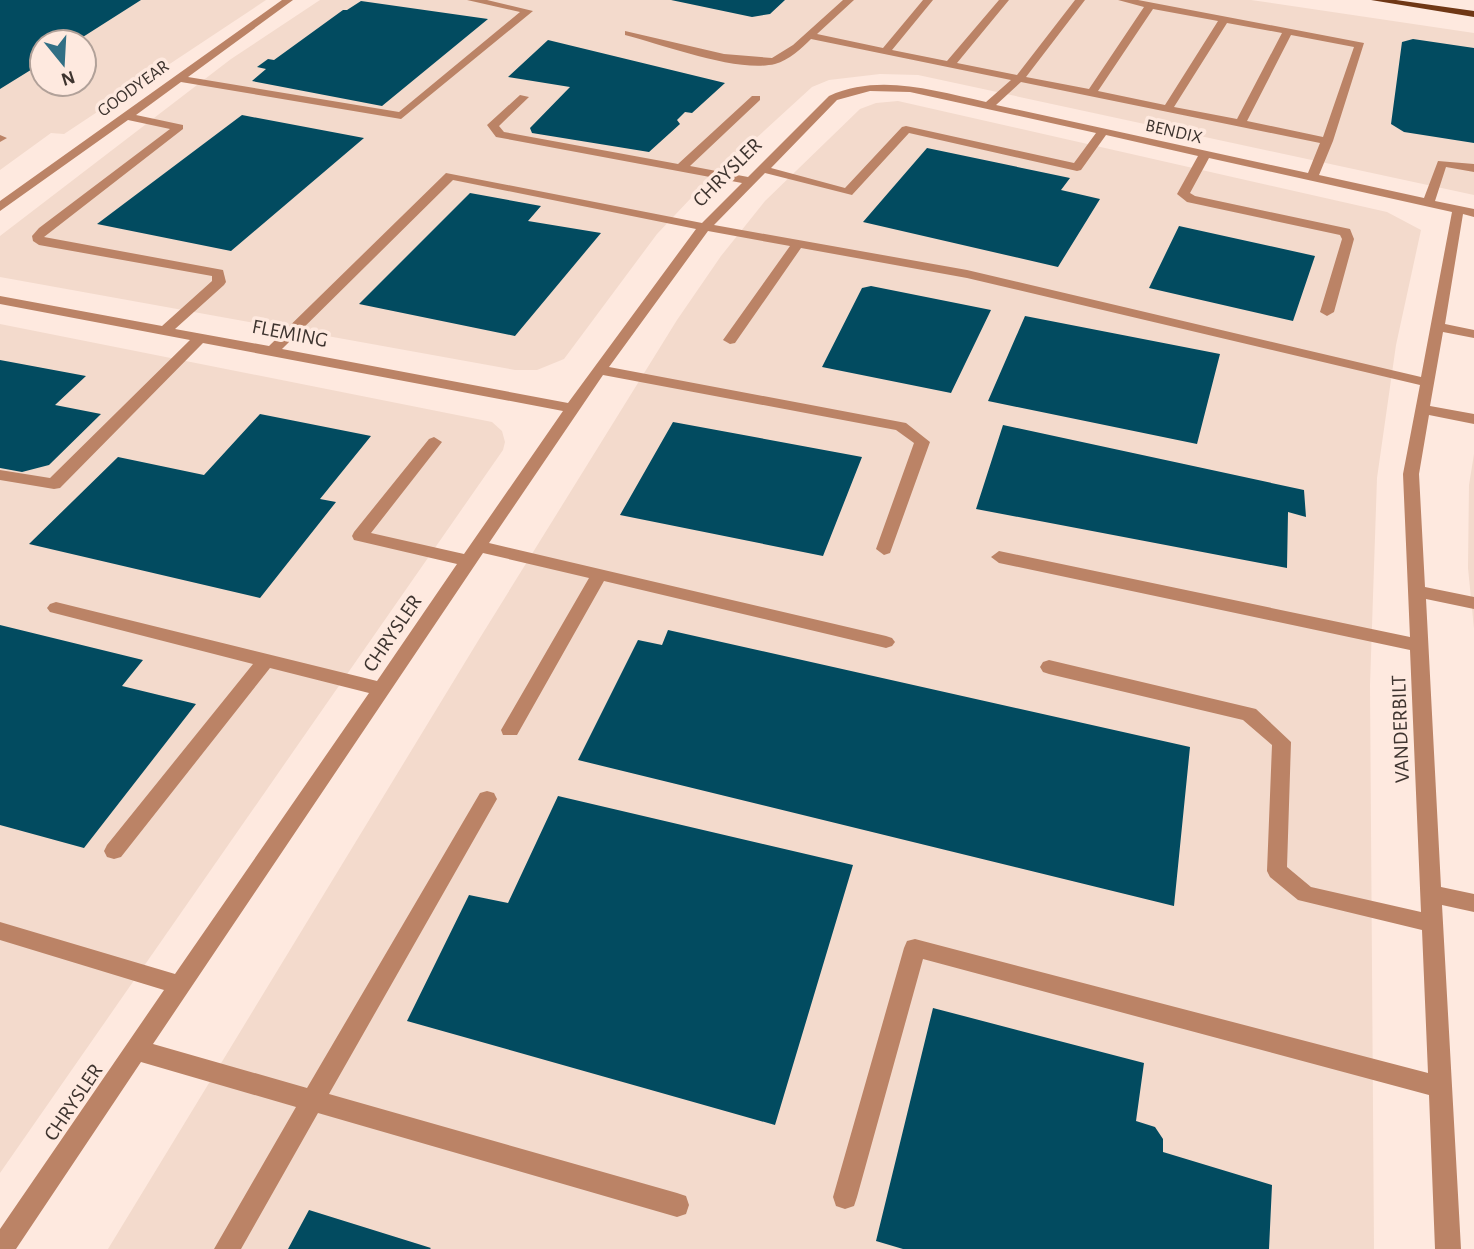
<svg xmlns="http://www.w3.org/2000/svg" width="1474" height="1249" font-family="'Alegreya Sans',sans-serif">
<rect width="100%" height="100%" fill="#fee9df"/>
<path fill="#f3dacc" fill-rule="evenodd" d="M0,0H266L64,134L51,133L0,170ZM42,42H84V84H42Z
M320,0H1251L1474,33V195L918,75L880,74L829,80L812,87L692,197L657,234L564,359L537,370H515L0,277V236L231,59Z
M898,101L1387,212L1421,230L1396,345L1377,478L1370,685L1374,1249H108L478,641L677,320L721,256L765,201L860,109L876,103Z
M0,324L492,422L502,431L505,442L503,450L0,1173Z
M1474,454V629L1468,568L1469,485Z"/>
<path fill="#024b60" d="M0,0H141L75,42H42V63L0,89Z
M671,0H785L770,14L752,17Z
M361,1L488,19L382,106L252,81L266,69L257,67L268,59L274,60L343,10H347Z
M1413,39L1474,48V143L1404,132L1391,124L1402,42Z
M548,40L725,83L692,113L685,112L677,120L680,124L649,152L532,133L530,128L570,87L508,77Z
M242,115L364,138L231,251L97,224Z
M927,148L1070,178L1061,190L1100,199L1058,267L863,222Z
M470,193L541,206L528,221L601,233L515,336L359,304Z
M1179,226L1315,256L1293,321L1149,288Z
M871,286L991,310L951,393L822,367L862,288Z
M1025,316L1220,354L1197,444L988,401Z
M0,360L86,376L55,405L101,414L49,465L22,472L0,468Z
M260,414L371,436L320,499L336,502L260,598L29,544L118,457L204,475Z
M673,422L862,457L823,556L620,515Z
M1003,425L1304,490L1306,517L1288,512L1287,568L976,509Z
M0,625L143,660L122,686L196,704L84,848L0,825Z
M668,630L1190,747L1174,906L578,760L638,640L662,645Z
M558,796L853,865L775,1125L407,1021L469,895L508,903Z
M933,1008L1144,1063L1136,1121L1155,1127L1163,1139V1152L1272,1185L1269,1249H903L876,1241Z
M309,1210L431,1248L430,1249H288Z"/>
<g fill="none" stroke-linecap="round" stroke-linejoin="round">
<path fill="#bb8366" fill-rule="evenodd" d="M282,0H293L188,77L399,112L520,12L467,0H487L533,11L401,119L181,82L136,115L183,125V129L44,237L223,270L226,282L224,285L175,329L269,346L446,173L702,223L742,183L496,137L487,125L520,95L529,97L499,126L504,132L678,164L752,96H760V100L690,166L748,177L829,96C880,73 934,91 986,102L1011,80L811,39C801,49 789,60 775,64C737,73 664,45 625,35V31L724,54L772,58L793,45L843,0H854L817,34L883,48L923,0H933L892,50L947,61L999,0H1009L957,63L1017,75L1075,0H1085L1026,77L1089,89L1144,7L1118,0H1138L1364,43L1333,141L1319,175L1424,198L1438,161L1474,164V172L1446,167L1435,201L1474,209V217L1463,214L1445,324L1474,330V338L1443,332L1430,406L1474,414V424L1429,415L1419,474L1425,587L1474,597V609L1426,599L1441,887L1474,894V912L1442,905L1461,1249H1435L1429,1095L923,959L857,1197L854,1206L845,1209L836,1206L833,1197L904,948L907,941L915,939L1428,1073L1422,930L1298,900L1270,877L1267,871L1272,745L1243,720L1049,674L1043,672L1040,667L1043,662L1049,660L1256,709L1291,742L1287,867L1311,887L1421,912L1410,650L999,563L991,557L999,551L1410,637L1403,474L1420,385L967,278L801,248L735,343L730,344L723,340L790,246L708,231L609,367L906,423L930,442L890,553L884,555L876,549L914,443L896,430L603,375L489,543L886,636L892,638L895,642L892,646L886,648L604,581L517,735H503L501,730L589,578L483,553L153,1044L307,1088L480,793L487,791L494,793L497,799L329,1094L677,1193L686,1196L689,1205L686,1214L677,1217L318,1113L241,1249H214L296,1107L141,1062L16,1249H0V1229L164,990L0,940V922L175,974L369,693L270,668L121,857L114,859L107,857L104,851L107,845L253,664L50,612L47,608L50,604L56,602L377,681L457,564L354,540L352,536L354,532L429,439L434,437L442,442L371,533L464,554L563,411L203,343L60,488L54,489L0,480V470L50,478L190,340L0,304V296L162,326L212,281V276L39,245L33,241L32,236L39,228L170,129L128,120L0,211V201ZM1153,9L1218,21L1165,105L1098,91ZM1227,23L1282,33L1237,119L1174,107ZM1291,35L1354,47L1323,137L1247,121ZM1021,82L1320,143L1308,173L996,105ZM870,91L910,92L1096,133L1074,163L906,126L902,127L845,188L771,168L837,100ZM909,133L1077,171L1081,170L1106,135L1198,156L1177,194L1187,202L1340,235L1342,239L1320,312L1327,316L1334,312L1354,239L1350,229L1195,196L1190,193L1209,158L1452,212L1421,377L967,270L714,225L765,173L852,195ZM453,180L696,229L568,403L282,349Z
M0,135L7,138L0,142Z"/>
<path fill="#6f3715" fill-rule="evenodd" d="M1371,0H1396L1474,11V17Z"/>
</g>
<g text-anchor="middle" stroke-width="7" stroke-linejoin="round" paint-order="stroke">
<g font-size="18" fill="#3e342f" stroke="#fee9df">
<text transform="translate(133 88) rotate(-36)" y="6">GOODYEAR</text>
<text transform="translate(1174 131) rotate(13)" y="6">BENDIX</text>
</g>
<g font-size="21" fill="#3e342f" stroke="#fee9df">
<text transform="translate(727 172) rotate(-45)" y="7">CHRYSLER</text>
<text transform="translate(290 333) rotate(11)" y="7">FLEMING</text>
<text transform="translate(392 633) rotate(-56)" y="7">CHRYSLER</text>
<text transform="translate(1400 729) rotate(-92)" y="7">VANDERBILT</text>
<text transform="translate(73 1102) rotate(-56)" y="7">CHRYSLER</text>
</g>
</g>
<g transform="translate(63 63) rotate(162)"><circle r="33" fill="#fee9df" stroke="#b1a199" stroke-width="2"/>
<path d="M0-5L12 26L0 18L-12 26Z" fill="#316f85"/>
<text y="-10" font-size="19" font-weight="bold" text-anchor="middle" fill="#3e342f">N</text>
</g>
</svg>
